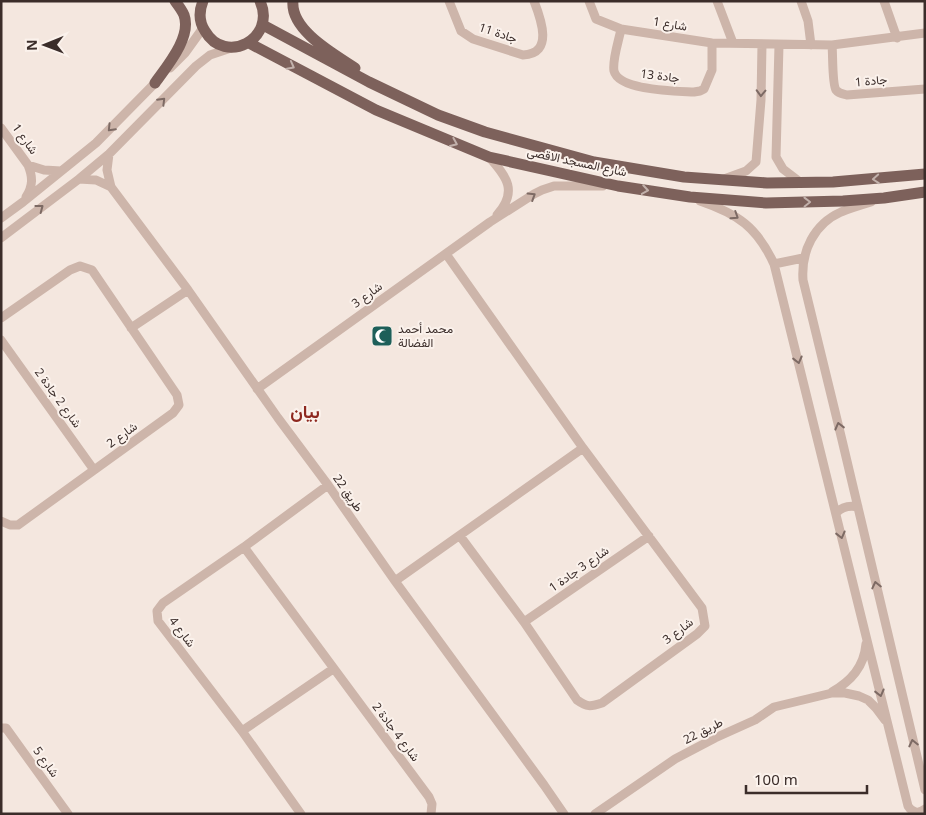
<svg xmlns="http://www.w3.org/2000/svg" width="926" height="815" font-family="'Noto Sans',Vazirmatn,sans-serif">
<rect width="100%" height="100%" fill="#f4e7df"/>
<g fill="none" stroke-linecap="round" stroke-linejoin="round">
<path stroke="#cdb5aa" stroke-width="9" d="M449,1L461,31L473,39L523,55C554,54 541,19 534,1
M589,1L596,19L621,29L712,43L832,45L925,33
M717,1L733,43
M801,1L808,21L811,45
M884,1L897,38
M621,29C619,40 612,60 614,71C619,91 677,91 694,92L700,91L704,89L712,70V43
M779,45L776,157L783,169L800,182
M832,45C833,54 832,84 836,90C839,94 844,94 847,95L925,89
M170,68L185,53L203,28
M1,128L28,165C33,177 33,186 26,197
M109,154L107,170L111,187L188,290L278,418L328,485L395,581L544,785L564,814
M489,157C507,177 518,191 497,215
M28,165L44,170L61,171
M79,179L96,180L111,187
M724,179L746,171L756,162L761,100L762,44
M700,201C738,214 757,227 774,264L908,806C912,813 919,814 925,809
M871,202C861,205 851,208 841,212C814,224 801,251 803,280L842,440L925,790
M1,218L23,202L96,143L159,79
M1,238L79,179L109,154L196,66L210,55L231,48
M446,254L583,448L702,608L705,626L697,634L602,703C590,707 587,707 577,700L524,622L460,536
M774,264L803,258
M1,318L70,270L80,266L92,270L177,395L179,405L173,413L18,525H10L1,521
M131,328L188,290
M1,340L94,470
M257,389L490,222L534,194L542,190L554,186H603
M836,513C842,507 849,505 858,507
M244,547L429,797L432,804L431,814
M395,581L583,448
M524,622L649,536
M832,692C851,681 864,667 866,644
M1,728H6L68,814
M242,731L333,669
M301,814L242,731L158,621L157,611L163,603L244,547L328,485
M595,814L675,759L715,738L755,720L774,707L832,693H845L859,696L868,700L876,708L885,720"/>
<path stroke="#7d615b" stroke-width="11" d="M203,1C199,11 199,22 205,31C225,66 277,39 260,1
M293,1C290,30 334,54 355,68
M263,25L369,82L438,115L485,132L594,162L684,177L767,183L833,182L925,174
M249,43L376,110L489,157L618,186L690,197L766,203L843,201L884,198L925,192
M155,83C167,66 192,37 184,15C182,10 178,5 175,1"/>
</g>
<defs><path id="oneway-chevron" d="M-2-3.5L2.5 0L-2 3.5" fill="none" stroke-width="1.6" stroke-linecap="round" stroke-linejoin="round" transform="scale(1.25)"/></defs>
<g stroke="#c2b1ab">
<use href="#oneway-chevron" transform="translate(291 66) rotate(28)"/>
<use href="#oneway-chevron" transform="translate(454 143) rotate(23)"/>
<use href="#oneway-chevron" transform="translate(876 179) rotate(176)"/>
<use href="#oneway-chevron" transform="translate(645 190) rotate(9)"/>
<use href="#oneway-chevron" transform="translate(807 202) rotate(-1)"/>
</g>
<g stroke="#7d6a64">
<use href="#oneway-chevron" transform="translate(761 93) rotate(92)"/>
<use href="#oneway-chevron" transform="translate(162 101) rotate(-45)"/>
<use href="#oneway-chevron" transform="translate(111 128) rotate(134)"/>
<use href="#oneway-chevron" transform="translate(532 196) rotate(-32)"/>
<use href="#oneway-chevron" transform="translate(40 208) rotate(-37)"/>
<use href="#oneway-chevron" transform="translate(735 216) rotate(33)"/>
<use href="#oneway-chevron" transform="translate(798 360) rotate(76)"/>
<use href="#oneway-chevron" transform="translate(839 426) rotate(-104)"/>
<use href="#oneway-chevron" transform="translate(841 535) rotate(76)"/>
<use href="#oneway-chevron" transform="translate(876 585) rotate(-103)"/>
<use href="#oneway-chevron" transform="translate(880 693) rotate(76)"/>
<use href="#oneway-chevron" transform="translate(913 743) rotate(-103)"/>
</g>
<defs>
<g id="mosque-square" transform="scale(1.125)"><rect x="-9" y="-9" width="18" height="18" rx="4" fill="#1d5f59" stroke="#fbf2ec"/><path d="M3.5-4.9A6 6 0 1 0 3.5 4.9A5 5 0 1 1 3.5-4.9Z" fill="#fff"/></g>
</defs>
<g fill-rule="evenodd">
<use href="#mosque-square" x="382" y="336"/>
</g>
<g text-anchor="middle" stroke-width="4" stroke-linejoin="round" paint-order="stroke">
<g font-size="12" fill="#3b2d2a" stroke="#fbf2ec">
<text transform="translate(670 24) rotate(9)" y="4">شارع 1</text>
<text transform="translate(498 33) rotate(18)" y="4">جادة 11</text>
<text transform="translate(660 76) rotate(7)" y="4">جادة 13</text>
<text transform="translate(871 81) rotate(-5)" y="4">جادة 1</text>
<text transform="translate(25 139) rotate(54)" y="4">شارع 1</text>
<text transform="translate(577 162) rotate(12)" y="4">شارع المسجد الاقصى</text>
<text transform="translate(367 295) rotate(-36)" y="4">شارع 3</text>
<text transform="translate(58 398) rotate(54)" y="4">شارع 2 جادة 2</text>
<text transform="translate(122 435) rotate(-36)" y="4">شارع 2</text>
<text transform="translate(348 493) rotate(55)" y="4">طريق 22</text>
<text transform="translate(579 569) rotate(-35)" y="4">شارع 3 جادة 1</text>
<text transform="translate(678 631) rotate(-37)" y="4">شارع 3</text>
<text transform="translate(182 632) rotate(53)" y="4">شارع 4</text>
<text transform="translate(703 731) rotate(-27)" y="4">طريق 22</text>
<text transform="translate(396 732) rotate(53)" y="4">شارع 4 جادة 2</text>
<text transform="translate(46 762) rotate(54)" y="4">شارع 5</text>
</g>
<g font-size="12" fill="#3b2d2a" stroke="#fbf2ec" text-anchor="start">
<text x="398" y="333">محمد أحمد<tspan x="398" dy="14">الفضالة</tspan></text>
</g>
<g font-size="18" font-weight="bold" fill="#8e281f" stroke="#fbf2ec">
<text x="305" y="418">بيان</text>
</g>
</g>
<rect width="926" height="815" fill="none" stroke="#3b2d2a" stroke-width="5"/>
<g transform="translate(45 45) rotate(269)" stroke="#fbf2ec" stroke-width="4" paint-order="stroke">
<path d="M0-4L9 19L0 12L-9 19Z" fill="#3b2d2a"/>
<text y="-8" font-size="14" font-weight="bold" text-anchor="middle" fill="#3b2d2a">N</text>
</g>
<path d="M746 785v8h121v-8" fill="none" stroke="#3b2d2a" stroke-width="2.5"/>
<text x="754" y="785" font-size="15" fill="#3b2d2a" stroke="#fbf2ec" stroke-width="4" paint-order="stroke">100 m</text>
</svg>
